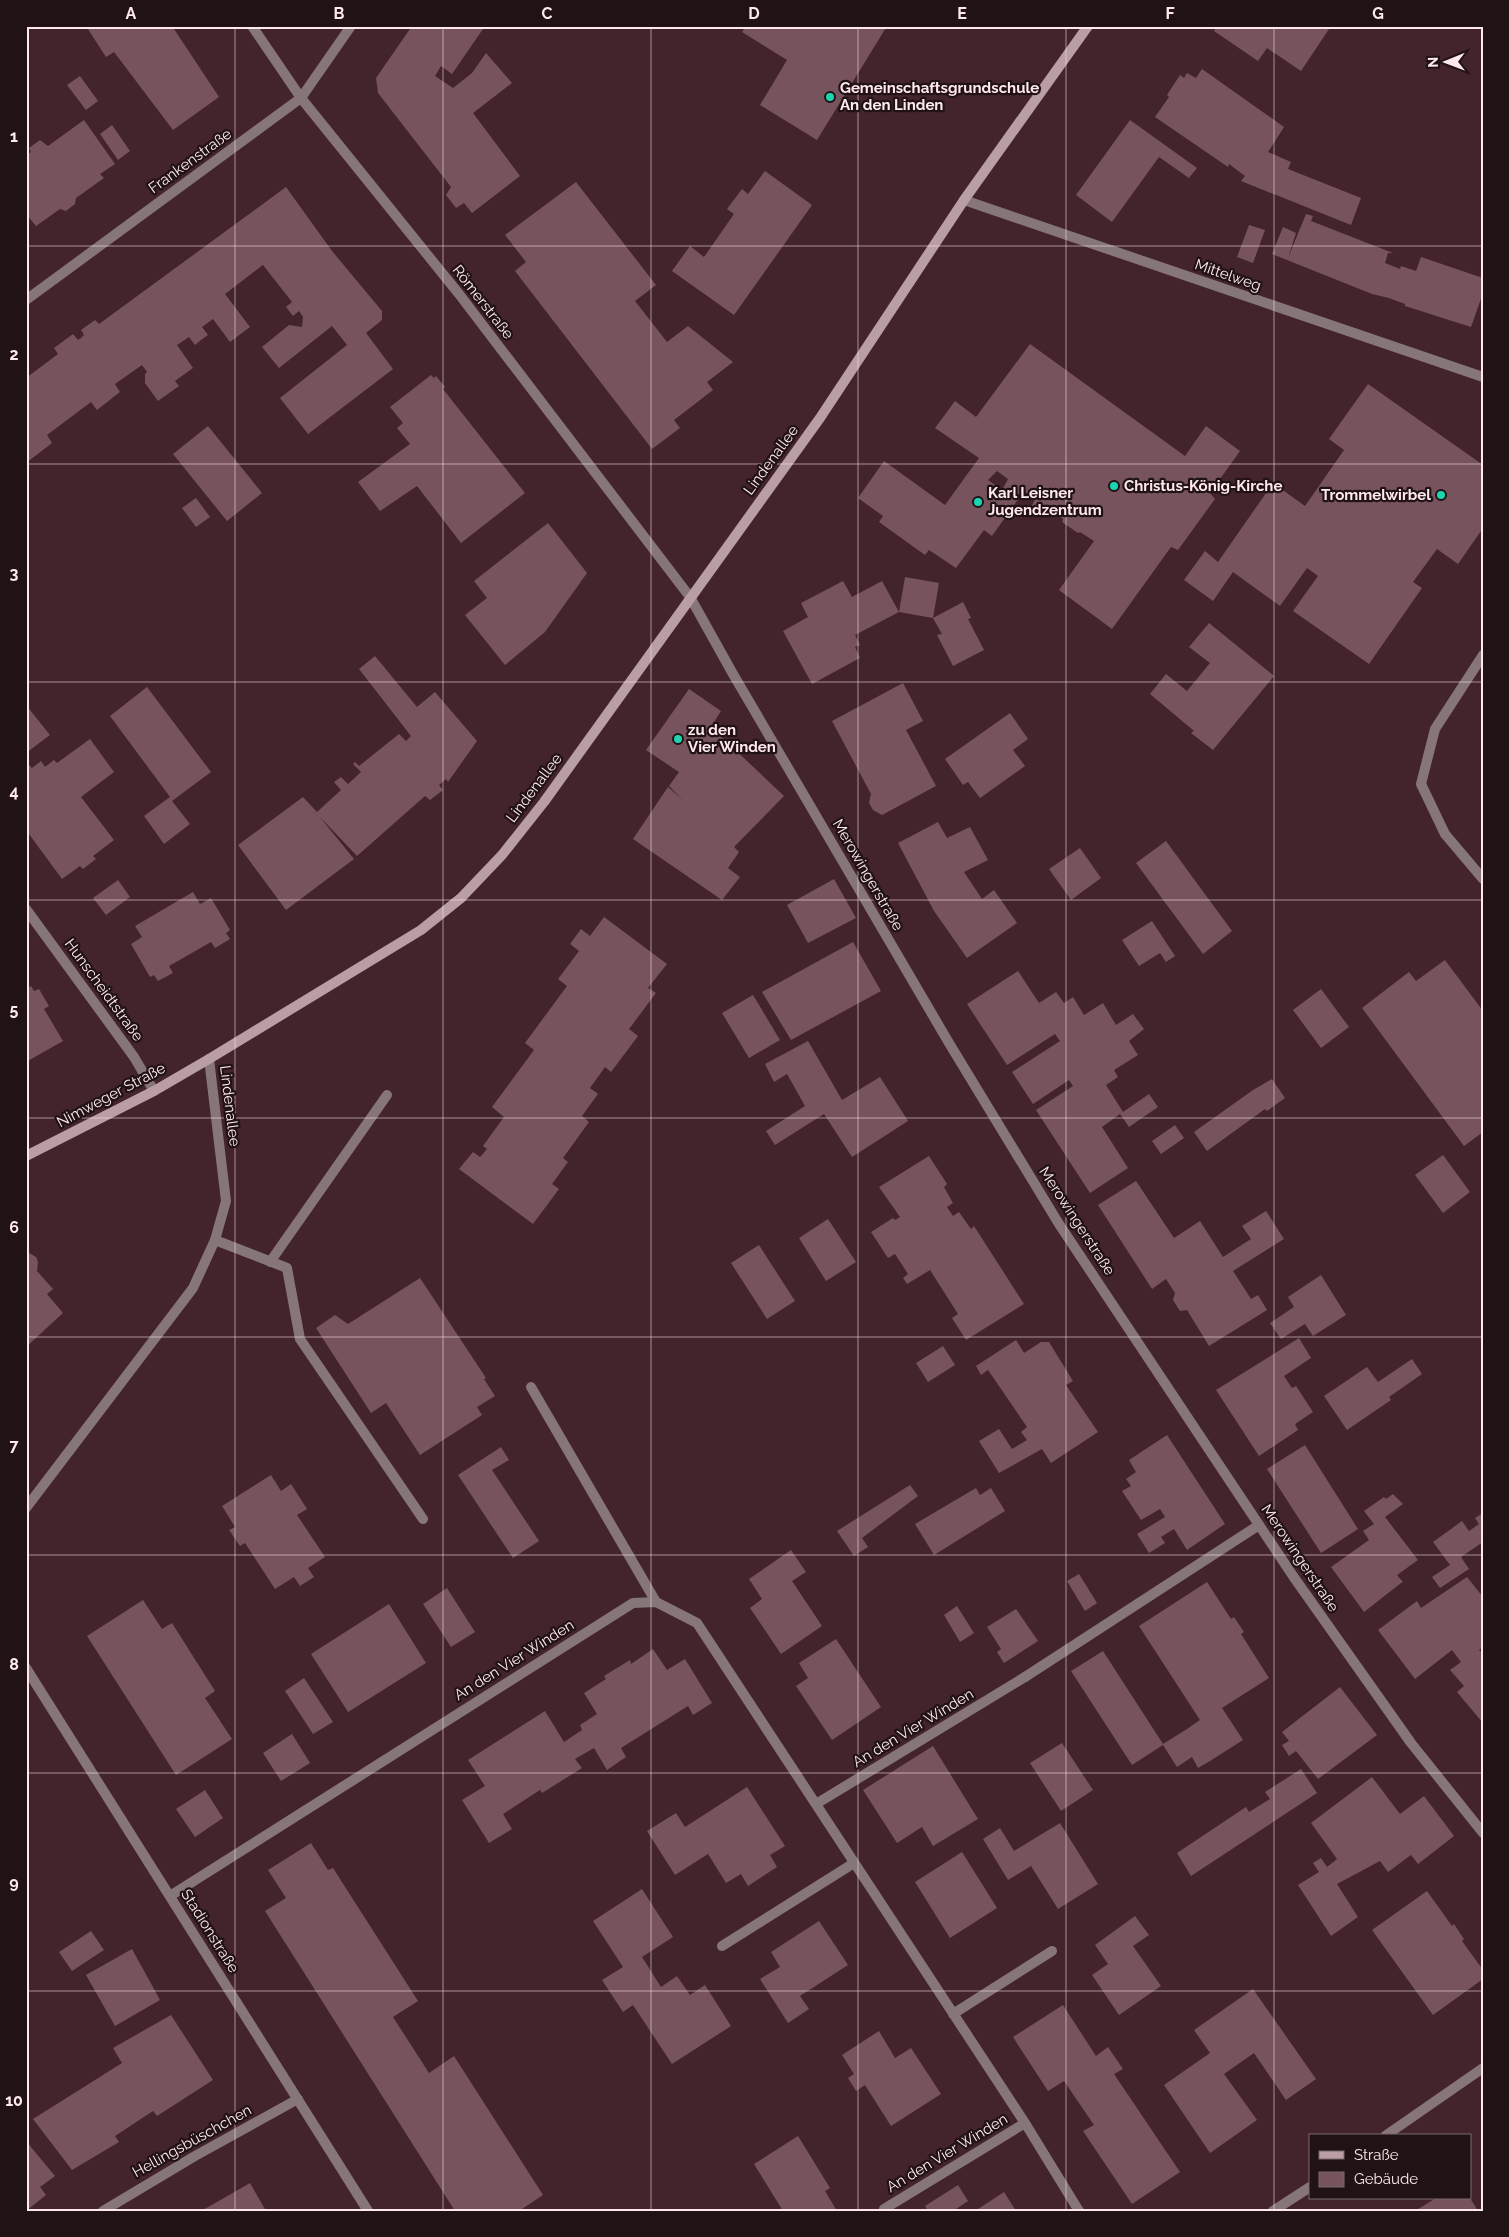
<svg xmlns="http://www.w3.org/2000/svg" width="1509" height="2237" font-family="Raleway,sans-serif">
<rect width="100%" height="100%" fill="#43242c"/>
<path fill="#77545d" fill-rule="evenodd" d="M86,26H172L219,97L173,130L114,52L106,57Z
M412,26H485L452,74L441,66L435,76L453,88L472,73L486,53L512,83L473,113L520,176L472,213L464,203L456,208L446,195L451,187L378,93L376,78Z
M746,26H887L817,140L760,105L787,60L742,32Z
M1217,26H1331L1301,71L1267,48L1258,61L1214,31Z
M1202,69L1284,127L1268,152L1291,162L1288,169L1361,198L1351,225L1241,181L1245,176L1229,164L1228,167L1155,117L1169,97L1167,95L1180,75L1184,78L1187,73L1196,78Z
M80,76L98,101L86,110L67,85Z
M84,120L115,164L100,174L104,178L76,198L75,204L66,211L60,209L36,226L26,214V155L31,152L29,148L40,140L48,146Z
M1130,120L1197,168L1189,178L1159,157L1112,222L1076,195Z
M112,125L130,151L118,160L100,134Z
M765,171L812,205L734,315L672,271L690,246L704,257L734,214L727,209L742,189L748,194Z
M576,182L656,285L635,301L667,342L688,326L733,362L707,382L713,390L674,420L680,428L652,449L515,271L526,262L505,235Z
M286,187L332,251L382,311V320L366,333L393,369L308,434L280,398L347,345L332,326L279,368L262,347L289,325L302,327L303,317L299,311L293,316L286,307L292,302L263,265L225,294L250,327L230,342L213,319L202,327L208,335L201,340L195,345L189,337L177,345L193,368L175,381L179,386L158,401L145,383V374L147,372L142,365L115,384L120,392L97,410L91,402L47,435L52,443L26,463V378L58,354L54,348L73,334L78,340L81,338L84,335L81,330L95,320L99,324Z
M1306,214L1313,216L1311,221L1393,253H1388L1385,263L1400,269L1401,266L1416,271L1421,257L1483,278V293L1471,327L1405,306V304L1389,298L1372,294L1272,254L1283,227L1296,233L1288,258Z
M1249,225L1265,230L1253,263L1237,257Z
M1030,344L1185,456L1206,426L1240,451L1210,493L1215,499L1178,550L1171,547L1112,629L1059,590L1094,541L1080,532L1078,533L1062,522L1063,519L1052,511L1044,517L1031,508L1035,499L1024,491L992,536L984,530L956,568L929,550L925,555L879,522L883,516L858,498L884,461L945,505L979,458L935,428L955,401L976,417ZM997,471L1008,479L1002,490L988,480Z
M431,375L434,378L436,376L445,387L443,389L525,493L461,543L417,486L380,511L358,482L410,444L397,428L403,423L390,407Z
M1368,384L1483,465V528L1458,564L1437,549L1413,582L1422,588L1369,664L1293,611L1318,576L1307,568L1280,606L1233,572L1213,601L1184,580L1205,551L1218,562L1273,483L1305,506L1344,450L1329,439Z
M208,426L262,493L227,521L173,454Z
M196,498L210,517L196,527L182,508Z
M548,523L587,573L545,632L505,665L465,615L487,598L474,581Z
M905,577L939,583L933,618L963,602L971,618L968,619L984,650L953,666L937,635L942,634L933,618L899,612Z
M843,581L852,597L882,581L899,612L855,635L860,645L855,647L860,658L812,684L783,631L808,617L801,603Z
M1209,623L1274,676L1213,750L1191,733L1194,731L1150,694L1166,674L1187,691L1210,663L1189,647Z
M375,656L417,707L435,692L477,741L448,782L446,779L439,785L443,790L430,800L425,796L357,856L319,816L354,859L286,910L238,845L303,797L317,812L341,790L334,782L341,777L348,784L361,772L353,764L355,762L359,766L399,734L406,741L411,736L359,669Z
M903,683L923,721L906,730L936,786L882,815L873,810L869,803L871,794L832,721Z
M147,687L211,772L172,801L190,824L164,844L144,816L170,797L110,716Z
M689,689L721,711L711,727L784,796L734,847L739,852L728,868L740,877L722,900L633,839L668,787L683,800L669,786L679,772L646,750Z
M26,705L50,735L26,753Z
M1010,713L1028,739L1013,750L1025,766L980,798L968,782L963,785L945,759Z
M90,739L114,772L81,797L114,840L93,856L96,859L83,869L80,866L62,879L26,830V766L29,765L32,768L41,761L45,767L54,760L57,763Z
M938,822L947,838L970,827L988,860L964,872L982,899L994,890L1017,923L967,958L934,911L898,843Z
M1166,841L1232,931L1203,954L1136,863Z
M1080,848L1101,878L1071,900L1049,869Z
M834,879L856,918L808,943L787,905Z
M118,880L130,897L106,915L93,898Z
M193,892L200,904L211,898L230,930L226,933L230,939L215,948L211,942L169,966L173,973L158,981L154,975L150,977L131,944L142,937L135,926Z
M604,917L667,964L648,988L656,993L629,1029L638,1036L611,1072L605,1067L590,1088L598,1094L582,1116L589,1122L563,1158L568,1162L552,1184L559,1189L533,1224L459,1169L473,1152L480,1157L487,1149L483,1146L504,1117L492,1107L534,1050L525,1043L567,986L558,979L579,951L570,944L581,929L590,936Z
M1152,921L1175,956L1166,962L1160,953L1139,966L1122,940Z
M853,942L881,991L791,1040L762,992Z
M1445,960L1483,1011V1132L1464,1146L1362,1008L1409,972L1416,981Z
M1018,971L1039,1003L1056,992L1064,1003L1073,997L1084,1015L1103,1003L1116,1025L1133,1014L1144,1029L1129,1041L1138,1055L1114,1070L1118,1077L1106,1085L1123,1112L1149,1094L1158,1107L1129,1127L1120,1114L1102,1127L1128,1168L1090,1193L1036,1110L1073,1086L1069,1080L1033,1104L1012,1072L1060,1041L1055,1034L1007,1065L967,1004Z
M31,986L34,991L39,989L49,1006L44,1009L63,1041L26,1062V989Z
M1321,989L1349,1027L1321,1048L1293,1010Z
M753,995L780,1040L749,1058L722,1013Z
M808,1041L842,1100L880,1077L908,1121L852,1157L824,1114L775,1145L766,1131L805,1106L787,1074L774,1082L765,1064Z
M1272,1079L1285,1098L1267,1111L1265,1109L1207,1151L1194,1132L1253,1090Z
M1175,1125L1184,1138L1161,1154L1152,1141Z
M1443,1155L1470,1192L1443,1213L1415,1175Z
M929,1156L947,1184L944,1187L953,1203L947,1207L953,1216L959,1212L971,1229L974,1226L1024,1304L966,1340L952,1318L958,1314L930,1270L907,1284L903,1278L908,1274L895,1254L888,1258L871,1232L893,1218L895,1220L900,1217L879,1187Z
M1136,1181L1174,1238L1200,1221L1223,1257L1251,1239L1242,1226L1266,1211L1284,1239L1233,1271L1251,1299L1258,1295L1267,1310L1209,1346L1187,1310L1180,1311L1173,1300L1175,1293L1166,1279L1152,1289L1098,1205Z
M828,1219L856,1262L826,1281L799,1238Z
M759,1245L795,1301L767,1319L731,1263Z
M26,1251L36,1257L38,1262L37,1271L53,1289L47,1294L63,1313L26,1347Z
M1321,1275L1346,1315L1313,1336L1305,1324L1281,1339L1270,1323L1294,1307L1288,1297Z
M420,1278L486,1378L484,1379L495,1396L477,1407L482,1415L420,1455L386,1403L371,1413L316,1328L335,1315L348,1324Z
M1299,1338L1311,1358L1284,1376L1292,1388L1296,1386L1313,1412L1295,1424L1298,1430L1259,1456L1216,1390Z
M1016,1340L1024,1353L1041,1342H1049L1073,1381L1066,1385L1098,1432L1051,1463L1042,1449L999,1473L979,1441L999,1429L1012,1449L1027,1440L1021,1432L1027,1427L988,1370L981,1375L976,1366Z
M943,1346L955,1365L928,1382L916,1363Z
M1412,1359L1422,1374L1389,1397L1391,1400L1347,1430L1324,1396L1367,1367L1378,1382Z
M1167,1435L1225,1524L1187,1550L1174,1529L1161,1537L1165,1543L1149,1553L1137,1534L1165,1517L1160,1509L1141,1520L1122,1491L1131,1486L1126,1479L1136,1472L1129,1460Z
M1305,1445L1358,1529L1321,1553L1267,1469Z
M501,1447L509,1460L492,1470L539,1541L513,1558L458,1475Z
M271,1475L281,1491L291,1484L307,1509L297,1515L325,1557L308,1568L314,1577L300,1586L294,1577L275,1589L245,1543L240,1546L229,1530L235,1527L222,1506Z
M910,1485L918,1496L862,1538L868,1547L854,1556L837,1531Z
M976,1488L980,1495L991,1488L1005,1511L934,1555L915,1524Z
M1393,1494L1403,1504L1385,1517L1418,1560L1397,1575L1403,1582L1401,1583L1364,1612L1331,1567L1369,1540L1363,1531L1374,1524L1364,1511L1384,1497L1386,1499Z
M1483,1513V1542L1461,1557L1469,1569L1440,1588L1432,1577L1450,1565L1433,1542L1462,1521L1469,1531L1479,1524L1475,1518Z
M791,1550L806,1572L792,1581L822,1626L781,1654L750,1608L762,1599L749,1579Z
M1079,1574L1097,1603L1085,1611L1067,1581Z
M1467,1577L1483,1597V1647L1479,1650L1483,1654V1723L1457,1692L1464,1686L1450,1670L1461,1662L1452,1650L1415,1679L1378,1630L1417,1601L1421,1608Z
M1207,1582L1231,1619L1234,1617L1244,1632L1241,1634L1269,1678L1222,1708L1243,1740L1210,1761L1198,1768L1192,1757L1177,1767L1163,1745L1132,1765L1071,1671L1103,1651L1163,1744L1187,1729L1200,1720L1139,1626Z
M447,1588L475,1632L451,1647L423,1604Z
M143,1600L162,1629L172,1623L215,1691L205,1698L232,1739L176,1775L87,1636Z
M389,1604L426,1663L348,1712L311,1654Z
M957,1606L974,1633L960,1642L944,1615Z
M1016,1609L1038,1641L1004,1663L997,1652L1001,1649L987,1627Z
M836,1639L881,1707L832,1740L796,1686L808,1678L799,1663Z
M653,1649L667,1670L685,1659L712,1703L693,1715L688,1706L621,1748L626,1757L607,1770L594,1748L575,1759L582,1768L542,1793L540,1790L503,1814L512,1829L489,1843L462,1800L485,1786L468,1760L545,1711L564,1742L582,1730L580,1725L597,1714L584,1693L606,1679L604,1676L630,1660L631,1664Z
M304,1678L333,1722L313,1734L285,1691Z
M1340,1687L1377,1735L1318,1779L1296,1751L1289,1756L1282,1745L1289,1741L1282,1732Z
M292,1734L310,1763L281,1781L263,1753Z
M1062,1743L1093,1790L1061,1811L1030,1763Z
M933,1746L978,1819L933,1846L922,1827L897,1843L863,1790Z
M1301,1769L1317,1793L1191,1876L1177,1853L1246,1807L1249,1812L1270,1799L1265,1792Z
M1372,1777L1400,1814L1424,1796L1454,1836L1418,1864L1411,1855L1388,1872L1380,1861L1337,1884L1358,1917L1331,1936L1298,1885L1319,1872L1313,1863L1321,1858L1327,1867L1337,1859L1311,1823Z
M747,1787L785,1846L770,1855L777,1867L748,1886L741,1874L726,1883L708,1854L675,1875L647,1831L676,1813L685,1827Z
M205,1790L223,1818L195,1837L176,1809Z
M1060,1823L1098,1884L1058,1909L1031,1866L1008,1880L983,1839L1000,1828L1014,1851Z
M311,1843L328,1870L333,1868L418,2001L393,2017L429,2073L454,2056L543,2195L519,2211H455L265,1911L286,1898L268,1870Z
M962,1852L997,1908L950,1938L915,1882Z
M642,1889L673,1937L642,1957L661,1987L677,1976L690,1995L705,1985L731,2026L672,2064L633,2005L623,2012L602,1980L623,1967L593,1921Z
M1427,1891L1452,1926L1454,1924L1464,1939L1462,1941L1483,1970V1979L1433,2015L1372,1930Z
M1135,1916L1149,1935L1133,1946L1161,1986L1119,2015L1092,1975L1108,1964L1095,1945Z
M819,1921L848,1965L800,1996L809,2009L788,2023L760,1979L780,1967L771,1952Z
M91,1931L104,1950L72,1971L59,1952Z
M132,1949L160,2000L115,2026L86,1975Z
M1253,1989L1316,2079L1286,2100L1254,2053L1224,2074L1257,2120L1210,2153L1164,2085L1210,2053L1194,2030Z
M1063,2005L1096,2056L1108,2047L1123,2069L1114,2074L1180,2172L1132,2204L1083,2131L1094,2125L1064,2081L1048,2091L1013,2037Z
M171,2015L213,2080L157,2116L153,2111L115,2136L119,2142L72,2170L33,2119L122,2063L113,2048Z
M879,2031L895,2058L911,2048L941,2094L891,2126L865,2085L856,2091L848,2078L854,2074L842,2055Z
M798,2136L830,2188L825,2191L837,2211H783L754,2164Z
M26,2141L55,2176L40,2187L46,2195L26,2211Z
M250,2183L266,2211H201L217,2202Z
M958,2185L968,2201L953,2211H928L925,2206Z
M1004,2192L1016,2211H975Z
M1436,2198H1470L1478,2211H1415Z"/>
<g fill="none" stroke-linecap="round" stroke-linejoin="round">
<path stroke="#877679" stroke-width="10" d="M215,1240L287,1268L300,1339L423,1519
M270,1262L387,1095
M531,1387L656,1602
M1025,1677L1259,1525"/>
<path stroke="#877679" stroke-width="10" d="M964,200L1483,377
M26,300L301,98L351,26
M1483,655L1435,729L1421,784L1445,834L1483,879
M26,909L134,1057L154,1091
M26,1508L193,1288L215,1240L226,1201L209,1059
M26,1668L368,2211
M816,1804L1025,1677
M170,1896L633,1603L656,1602L697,1623L1025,2123L1079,2211
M722,1946L854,1863
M953,2014L1052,1951
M1385,2136L1483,2068
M884,2209L1025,2123
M103,2211L195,2156L298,2099
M1273,2211L1310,2187"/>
<path stroke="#877679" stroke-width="10" d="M252,26L301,98L459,294L690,597L733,674L949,1043L1059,1224L1293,1576L1411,1743L1483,1833"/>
<path stroke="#b99ea4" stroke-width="10" d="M26,1156L154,1091L209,1059L421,930L461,898L502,855L544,802L820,418L964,200L1088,26"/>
</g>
<path fill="none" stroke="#ffe9ee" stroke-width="1" stroke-opacity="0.55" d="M235,26V2211M443,26V2211M651,26V2211M858,26V2211M1066,26V2211M1274,26V2211M26,246H1483M26,464H1483M26,682H1483M26,900H1483M26,1118H1483M26,1337H1483M26,1555H1483M26,1773H1483M26,1991H1483"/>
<g fill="#1cd5b1" stroke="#201215" stroke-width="2">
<circle cx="830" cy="97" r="5"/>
<circle cx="1114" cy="486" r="5"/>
<circle cx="1441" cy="495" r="5"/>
<circle cx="978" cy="502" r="5"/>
<circle cx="678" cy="739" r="5"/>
</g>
<g text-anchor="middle" stroke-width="4.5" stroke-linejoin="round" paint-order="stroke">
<g font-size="15" font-weight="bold" fill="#ffe9ee" stroke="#201215" text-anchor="start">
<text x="840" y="93">Gemeinschaftsgrundschule<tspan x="840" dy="17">An den Linden</tspan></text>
<text x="1124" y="491">Christus-König-Kirche</text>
<text x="988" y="498">Karl Leisner<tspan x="988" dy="17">Jugendzentrum</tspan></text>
<text x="1431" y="500" text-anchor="end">Trommelwirbel</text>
<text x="688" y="735">zu den<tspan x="688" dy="17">Vier Winden</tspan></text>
</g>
<g font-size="15" fill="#ffe9ee" stroke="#201215">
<text transform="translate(190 161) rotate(-36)" y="5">Frankenstraße</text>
<text transform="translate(1228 275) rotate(19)" y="5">Mittelweg</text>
<text transform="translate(483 302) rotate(52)" y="5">Römerstraße</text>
<text transform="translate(771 460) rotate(-54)" y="5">Lindenallee</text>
<text transform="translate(534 788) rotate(-53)" y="5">Lindenallee</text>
<text transform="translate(868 875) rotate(60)" y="5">Merowingerstraße</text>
<text transform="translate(104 990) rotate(54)" y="5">Hunscheidtstraße</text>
<text transform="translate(111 1095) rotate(-28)" y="5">Nimweger Straße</text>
<text transform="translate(230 1106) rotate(83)" y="5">Lindenallee</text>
<text transform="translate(1077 1221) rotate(57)" y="5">Merowingerstraße</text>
<text transform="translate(1300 1558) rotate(56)" y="5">Merowingerstraße</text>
<text transform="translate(514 1660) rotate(-32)" y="5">An den Vier Winden</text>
<text transform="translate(913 1728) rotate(-31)" y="5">An den Vier Winden</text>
<text transform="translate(210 1931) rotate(58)" y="5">Stadionstraße</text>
<text transform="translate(192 2141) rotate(-29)" y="5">Hellingsbüschchen</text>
<text transform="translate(947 2153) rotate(-31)" y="5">An den Vier Winden</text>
</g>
</g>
<rect width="1509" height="2237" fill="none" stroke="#201215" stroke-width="55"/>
<rect x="1309" y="2134" width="162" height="65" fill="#201215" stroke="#79686c"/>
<rect x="1319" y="2151" width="25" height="8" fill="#b99ea4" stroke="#79686c"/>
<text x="1354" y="2160" font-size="15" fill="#ffe9ee">Straße</text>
<rect x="1319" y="2172" width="25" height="15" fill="#77545d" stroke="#79686c"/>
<text x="1354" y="2184" font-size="15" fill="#ffe9ee">Gebäude</text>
<g transform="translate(1446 62) rotate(269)" stroke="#201215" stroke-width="4" paint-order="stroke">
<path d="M0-4L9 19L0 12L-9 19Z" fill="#ffe9ee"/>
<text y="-8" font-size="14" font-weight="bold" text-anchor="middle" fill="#ffe9ee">N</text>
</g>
<rect x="28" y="28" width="1454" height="2182" fill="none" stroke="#ffe9ee" stroke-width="2"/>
<g font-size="16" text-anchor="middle" font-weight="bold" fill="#ffe9ee">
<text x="131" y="19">A</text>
<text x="339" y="19">B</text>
<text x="547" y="19">C</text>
<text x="754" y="19">D</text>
<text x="962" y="19">E</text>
<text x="1170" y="19">F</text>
<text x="1378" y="19">G</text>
<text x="14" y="142">1</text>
<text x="14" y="360">2</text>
<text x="14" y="579">3</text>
<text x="14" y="797">4</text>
<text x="14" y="1015">5</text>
<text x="14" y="1233">6</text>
<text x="14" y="1451">7</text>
<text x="14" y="1670">8</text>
<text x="14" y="1888">9</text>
<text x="14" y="2106">10</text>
</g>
</svg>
